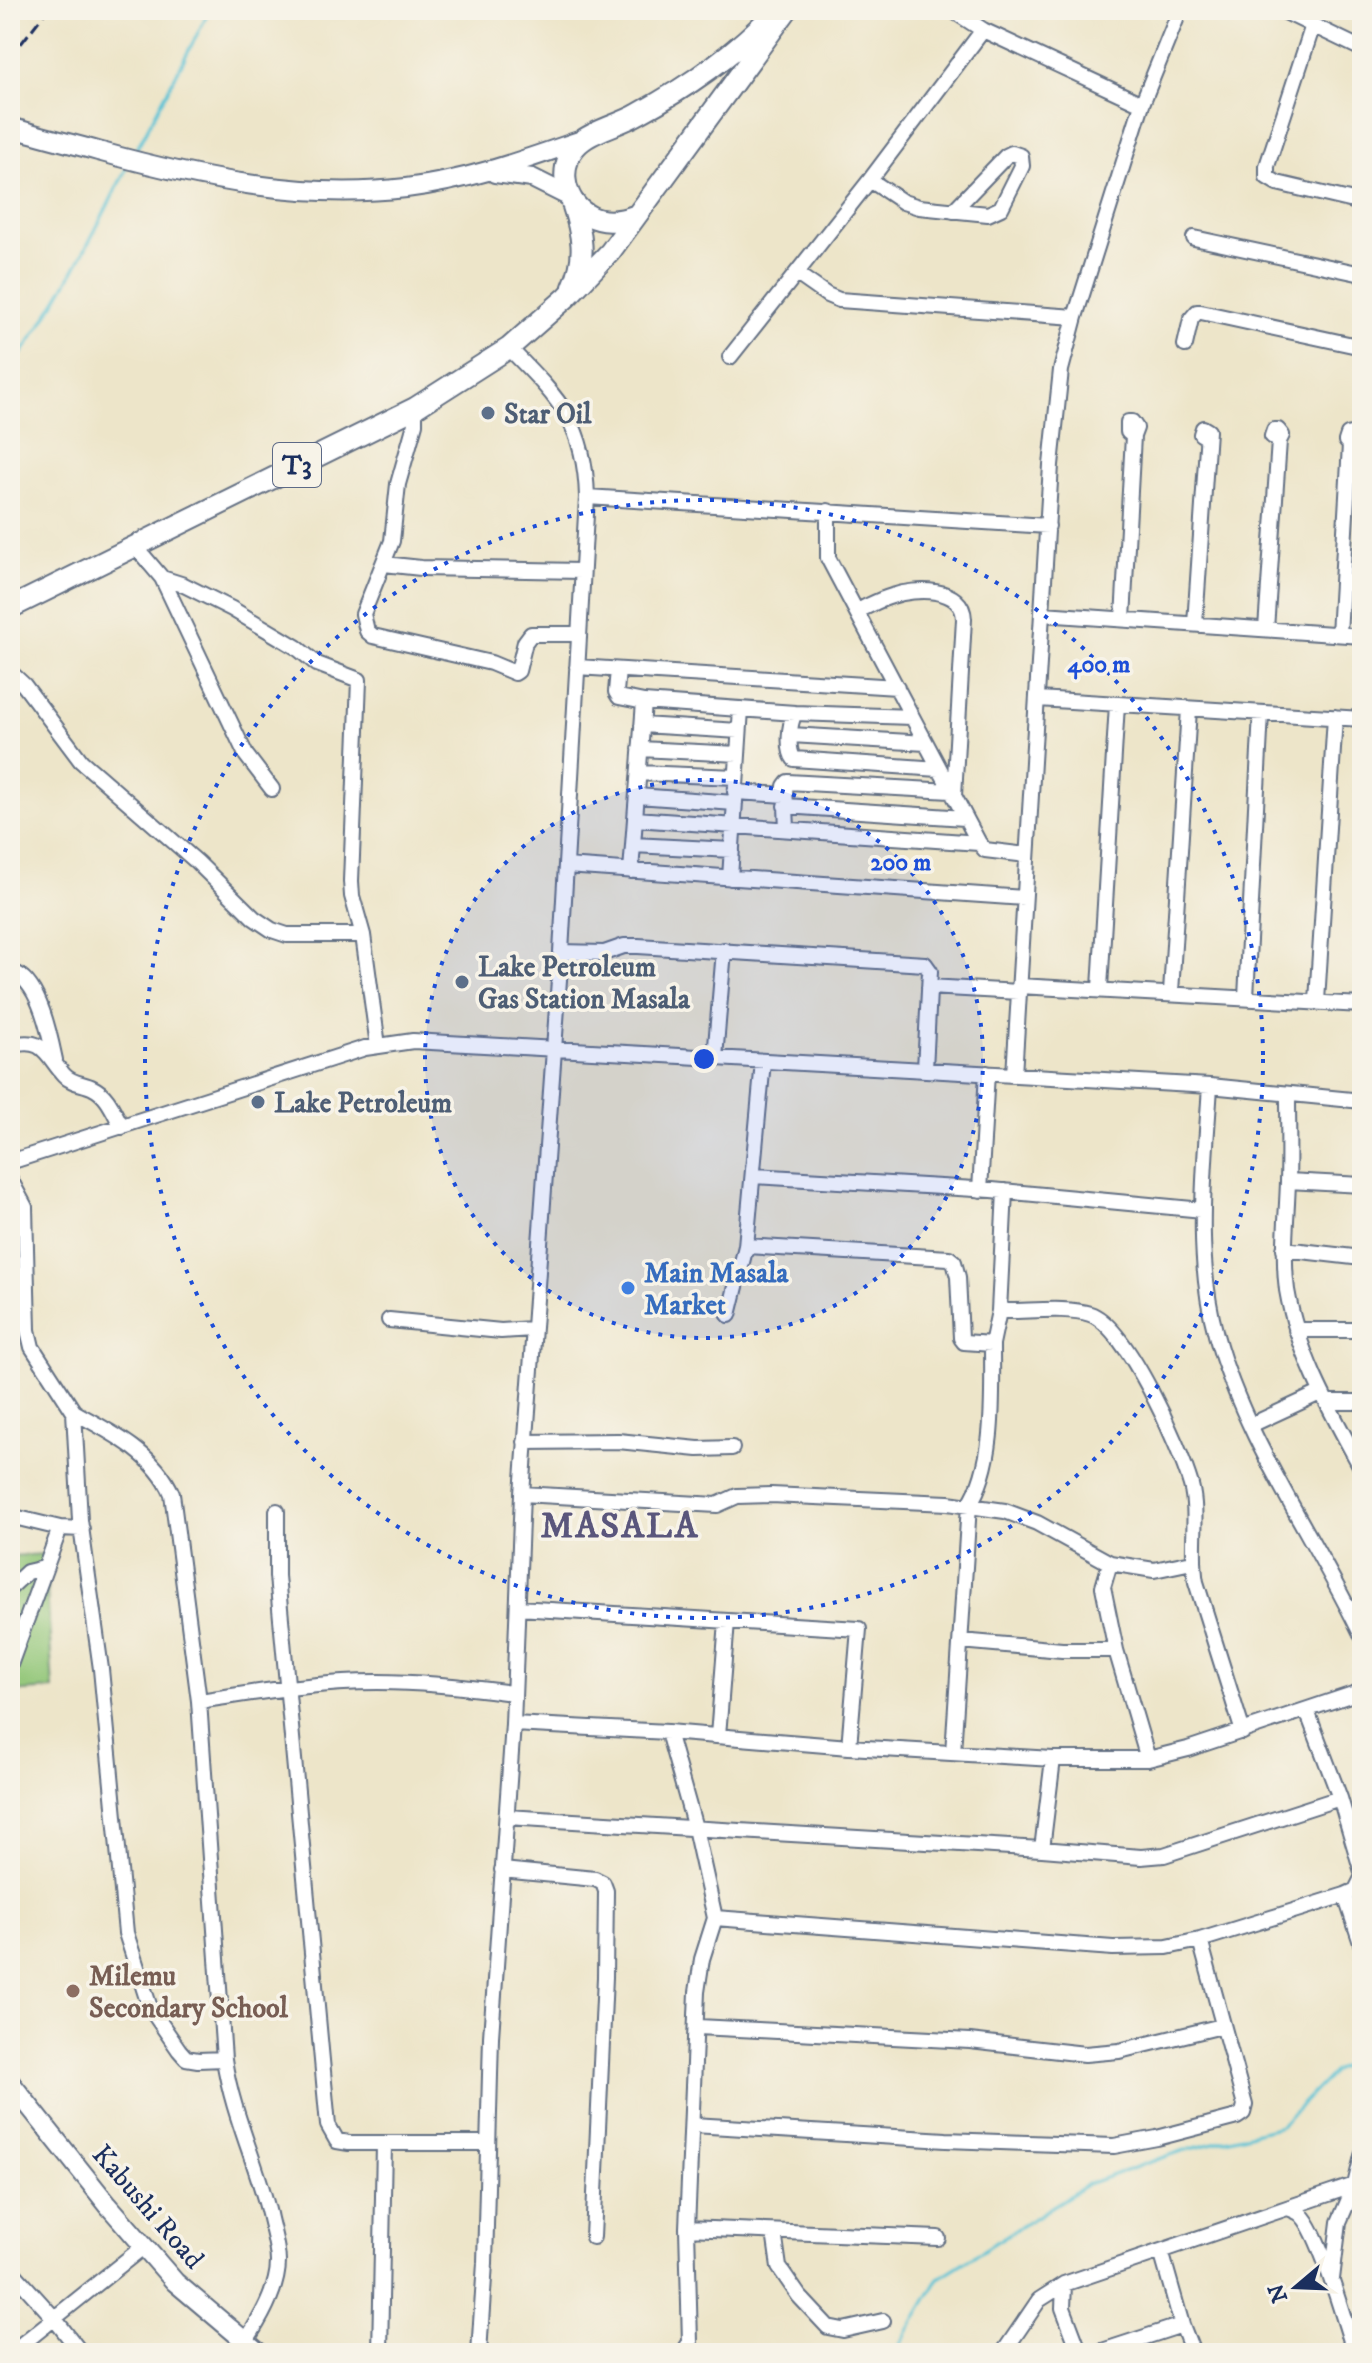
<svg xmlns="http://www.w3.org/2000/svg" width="1372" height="2363" font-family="'IM FELL DW Pica',serif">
<rect width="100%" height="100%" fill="#f7f3e8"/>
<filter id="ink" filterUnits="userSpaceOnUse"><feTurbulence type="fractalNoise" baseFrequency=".0125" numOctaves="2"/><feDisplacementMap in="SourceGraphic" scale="16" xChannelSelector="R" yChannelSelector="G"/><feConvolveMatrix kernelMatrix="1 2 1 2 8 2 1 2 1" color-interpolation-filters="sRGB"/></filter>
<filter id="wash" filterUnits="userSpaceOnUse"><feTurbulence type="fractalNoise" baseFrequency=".006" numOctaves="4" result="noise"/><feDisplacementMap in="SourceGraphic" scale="32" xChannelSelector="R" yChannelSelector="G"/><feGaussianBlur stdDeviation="1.8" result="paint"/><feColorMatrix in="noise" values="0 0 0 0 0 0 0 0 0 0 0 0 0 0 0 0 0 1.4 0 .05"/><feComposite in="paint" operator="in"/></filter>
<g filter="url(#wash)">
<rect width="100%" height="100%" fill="#ede5c9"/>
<path fill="#91c677" stroke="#567a6a" stroke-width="2" d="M45,1554L53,1689L10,1692V1556Z"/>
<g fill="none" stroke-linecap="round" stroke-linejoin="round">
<path stroke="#59c2d5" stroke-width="3" d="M135,152L210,10
M10,369C57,308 92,238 126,169
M895,2353L939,2278L1088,2184L1182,2151L1281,2126L1334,2071L1362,2057"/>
</g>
</g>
<g filter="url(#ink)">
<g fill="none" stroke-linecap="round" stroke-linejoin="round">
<g stroke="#646f83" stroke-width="18">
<path id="minor" d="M952,10L983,30
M1281,10L1362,49
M1313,25L1267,166V177L1277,183L1362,203
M870,180L903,202L919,207L988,214L1001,208L1022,166L1021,156L1012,153L1006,156L953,211
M1194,238L1362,274
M797,274L827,295L839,300L1075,317
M1185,345L1191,319L1197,312H1201L1362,347
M730,357L870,180L983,30L1142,104
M415,408V424L398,484L392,541L363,614L367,631L373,636L491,663L515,673L518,671L525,642L531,634H579
M587,497L1048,526
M828,511V558L979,843L985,850L1027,855
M135,546L162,578L246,755L272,789
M384,564L421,568L582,571
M162,578L184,585L232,609L296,647L317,664L359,680L351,881L352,896L363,935L378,1046
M857,611C869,606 880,599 892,596C915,588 963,586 964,619L954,796
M1043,614L1362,636
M1123,619L1133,436L1136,428L1132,422H1128V432L1133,436
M1195,624L1208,431L1203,428L1201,434L1206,437
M1266,629L1279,441L1282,435L1278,430H1274L1272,436L1279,441
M1339,634L1350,445L1354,439L1351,434L1348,435L1346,441L1350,445
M577,667L897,687
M618,670L616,692L619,697L644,702
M10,672L24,685L81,761L197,862L254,918L272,930L287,935H363
M1038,699L1362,719
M795,713C789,724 787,750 794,759L939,769
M642,725L739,731
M791,735L926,743
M640,749L738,754
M639,773L736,777
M735,792L785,795
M637,796L735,803
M785,806L965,818
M635,819L979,843
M787,828L785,786L788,782L951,791
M633,845L732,850
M566,866L1024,898
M631,871L644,702L795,713L912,717
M730,878L741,709
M561,952L604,953L624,946H638L925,964L930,971L925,1069
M10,975L17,974C40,986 50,1036 55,1060
M1019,986L1362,1005
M929,987L1019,992
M1100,988L1117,704
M1171,992L1189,709
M1246,997L1261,713
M1317,1001L1335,717
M10,1046C44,1036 46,1055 64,1075C72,1084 84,1083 93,1088C108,1095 114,1113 122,1127
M715,1058L724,950
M1014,1075L1051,465L1061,370L1075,317L1142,104L1180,10
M1210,1086C1205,1168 1194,1254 1216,1335C1245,1441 1315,1537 1362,1636
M1288,1095C1288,1124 1289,1152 1288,1181C1287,1217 1282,1253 1287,1290C1298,1355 1331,1412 1362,1469
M10,1162L365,1048L413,1041L1210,1086L1362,1101
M754,1176L992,1190L1203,1210
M10,1179L25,1207L28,1330L32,1347L74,1412L80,1520L101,1669L126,1933L150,2008L179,2050L186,2058L198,2060L224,2059L199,1701L172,1494C155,1454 111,1432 74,1412
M1288,1181L1362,1185
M980,1190L987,1073
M746,1246L949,1258L954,1262L958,1277L961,1338L964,1342L992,1344L999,1311L1005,1191
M1284,1249L1362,1258
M999,1311C1026,1312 1066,1306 1090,1314C1127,1326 1180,1447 1191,1485C1199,1516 1190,1551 1196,1582L1243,1732
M729,1315L746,1246L763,1061
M389,1320L501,1331L532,1329
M1296,1330H1362
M1326,1402H1362
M1251,1425L1320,1393
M525,1442L618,1441L698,1449L732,1448
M522,1494L717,1505L737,1496L771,1495L948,1503L1005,1511L1037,1523L1110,1563L1154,1570L1192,1562
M277,1511V1576L328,2125L337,2141L349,2143H488
M10,1516L60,1528L82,1529
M1110,1563L1103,1587L1116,1650L1148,1759
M10,1588L27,1572L44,1568
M518,1608L859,1629L849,1747
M961,1641L1062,1650H1116
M10,1665L60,1528
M199,1701C258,1692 317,1682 378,1682C423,1682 468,1687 513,1693
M1307,1711L1340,1798L1362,1872
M513,1724L668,1732L849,1747L1053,1759H1148L1188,1749L1362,1691
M668,1732L695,1828L715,1918L702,1959L697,1992L687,2228L690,2342L683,2353
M718,1736L727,1621
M953,1753L969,1505C996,1465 992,1392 992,1344
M507,1817L1042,1849L1141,1857L1164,1855L1340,1798
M1042,1849L1053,1759
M502,1870L595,1879L603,1883L606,1891L605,1977L593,2237
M1345,1895L1362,1946
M715,1918L1113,1948L1167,1947L1200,1940L1345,1895L1356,1890L1362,1878
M698,2027L970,2041L1085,2054L1119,2051L1222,2026
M224,2059C232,2113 256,2161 269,2214C272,2229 278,2246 278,2262C278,2289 260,2320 245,2342
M693,2125L946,2140L1114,2146L1157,2138L1237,2117L1243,2113L1245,2105L1200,1940
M1287,2208L1355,2185
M687,2228L938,2238
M774,2232L779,2267L799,2296L828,2327L843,2330L883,2321
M1161,2251L1182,2325L1193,2353
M10,2269L54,2318L81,2353
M1332,2279L1339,2222L1355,2185L1362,2156
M1064,2284L1063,2308L1080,2353
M11,2353L143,2247
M380,2353L384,2144
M479,2353L485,2263L491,2037L513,1724L522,1494L561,952L587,497C585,423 559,399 509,348
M1003,2353L1039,2300L1064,2284L1287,2208C1288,2208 1298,2212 1299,2213C1319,2227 1345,2325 1355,2353
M1096,2353L1182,2325"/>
</g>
<g stroke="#646f83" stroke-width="22">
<path id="major" d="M10,127C39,136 69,143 98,151C199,179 301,200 406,188C467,181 524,160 582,140
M495,173L532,178L568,196
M10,2082L108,2205L175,2282L259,2353"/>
</g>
<g stroke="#646f83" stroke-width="24">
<path id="highway" d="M572,203C582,233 587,257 573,287
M637,215C621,221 605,224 590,216C561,202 556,159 583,140C596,130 623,123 638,114C688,87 736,53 775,12
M10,608L415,408L509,348L567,297L610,252L787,10"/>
</g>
<use href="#minor" stroke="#fff" stroke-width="14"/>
<use href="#major" stroke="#fff" stroke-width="18"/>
<use href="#highway" stroke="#fff" stroke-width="20"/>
<path stroke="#1b2f5e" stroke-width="3" stroke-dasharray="12 6" stroke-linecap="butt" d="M10,58L47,10"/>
</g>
</g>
<circle cx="704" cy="1059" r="279" fill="#1d4ed8" fill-opacity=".12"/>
<g fill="none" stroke="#1d4ed8" stroke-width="4" stroke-dasharray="4 8">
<circle cx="704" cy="1059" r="279"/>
<circle cx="704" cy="1059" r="559"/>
</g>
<g fill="#5c6f8a" stroke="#f7f3e8" stroke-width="3">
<circle cx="488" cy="413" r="8"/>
<circle cx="462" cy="982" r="8"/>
<circle cx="258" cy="1102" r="8"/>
</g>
<circle fill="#3f7fe0" stroke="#f7f3e8" stroke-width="3" cx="628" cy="1288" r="8"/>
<circle fill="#8d6e63" stroke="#f7f3e8" stroke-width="3" cx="73" cy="1991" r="8"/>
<g text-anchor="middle" stroke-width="7" stroke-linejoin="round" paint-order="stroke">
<rect fill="#f7f3e8" stroke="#5d6a87" stroke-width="2" x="273" y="443" width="48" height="44" rx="6"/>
<g font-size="26" font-weight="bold" fill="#1b2f5e">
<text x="297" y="474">T3</text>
</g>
<g font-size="28" font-weight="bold" fill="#4e5e75" stroke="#f7f3e8" text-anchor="start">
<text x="504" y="423">Star Oil</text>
<text x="478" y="976">Lake Petroleum<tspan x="478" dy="32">Gas Station Masala</tspan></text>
<text x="274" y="1112">Lake Petroleum</text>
</g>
<g font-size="28" font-weight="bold" fill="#366cbe" stroke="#f7f3e8" text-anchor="start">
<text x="644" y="1282">Main Masala<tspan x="644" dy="32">Market</tspan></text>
</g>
<g font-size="28" font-weight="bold" fill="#785e54" stroke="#f7f3e8" text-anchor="start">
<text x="89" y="1985">Milemu<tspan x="89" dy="32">Secondary School</tspan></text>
</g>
<g font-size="28" fill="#1b2f5e" stroke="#f7f3e8">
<text transform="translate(149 2206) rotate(49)" y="10">Kabushi Road</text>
</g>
<g font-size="36" font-weight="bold" letter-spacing="2" fill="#5a567c" stroke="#f7f3e8">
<text x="620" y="1537">MASALA</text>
</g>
</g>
<circle cx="704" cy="1059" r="12" fill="#1d4ed8" stroke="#f7f3e8" stroke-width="4"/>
<g font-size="24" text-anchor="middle" font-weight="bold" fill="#1d4ed8" stroke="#f7f3e8" stroke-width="7" stroke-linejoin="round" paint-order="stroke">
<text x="1099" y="672">400 m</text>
<text x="901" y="870">200 m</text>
</g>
<rect width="1372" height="2363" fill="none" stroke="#f7f3e8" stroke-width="40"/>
<g transform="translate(1296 2287) rotate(251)" stroke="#f7f3e8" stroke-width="6" paint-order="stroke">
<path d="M0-6L14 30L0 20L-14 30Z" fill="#1b2f5e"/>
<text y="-12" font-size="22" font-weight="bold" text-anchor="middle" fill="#1b2f5e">N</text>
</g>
</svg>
